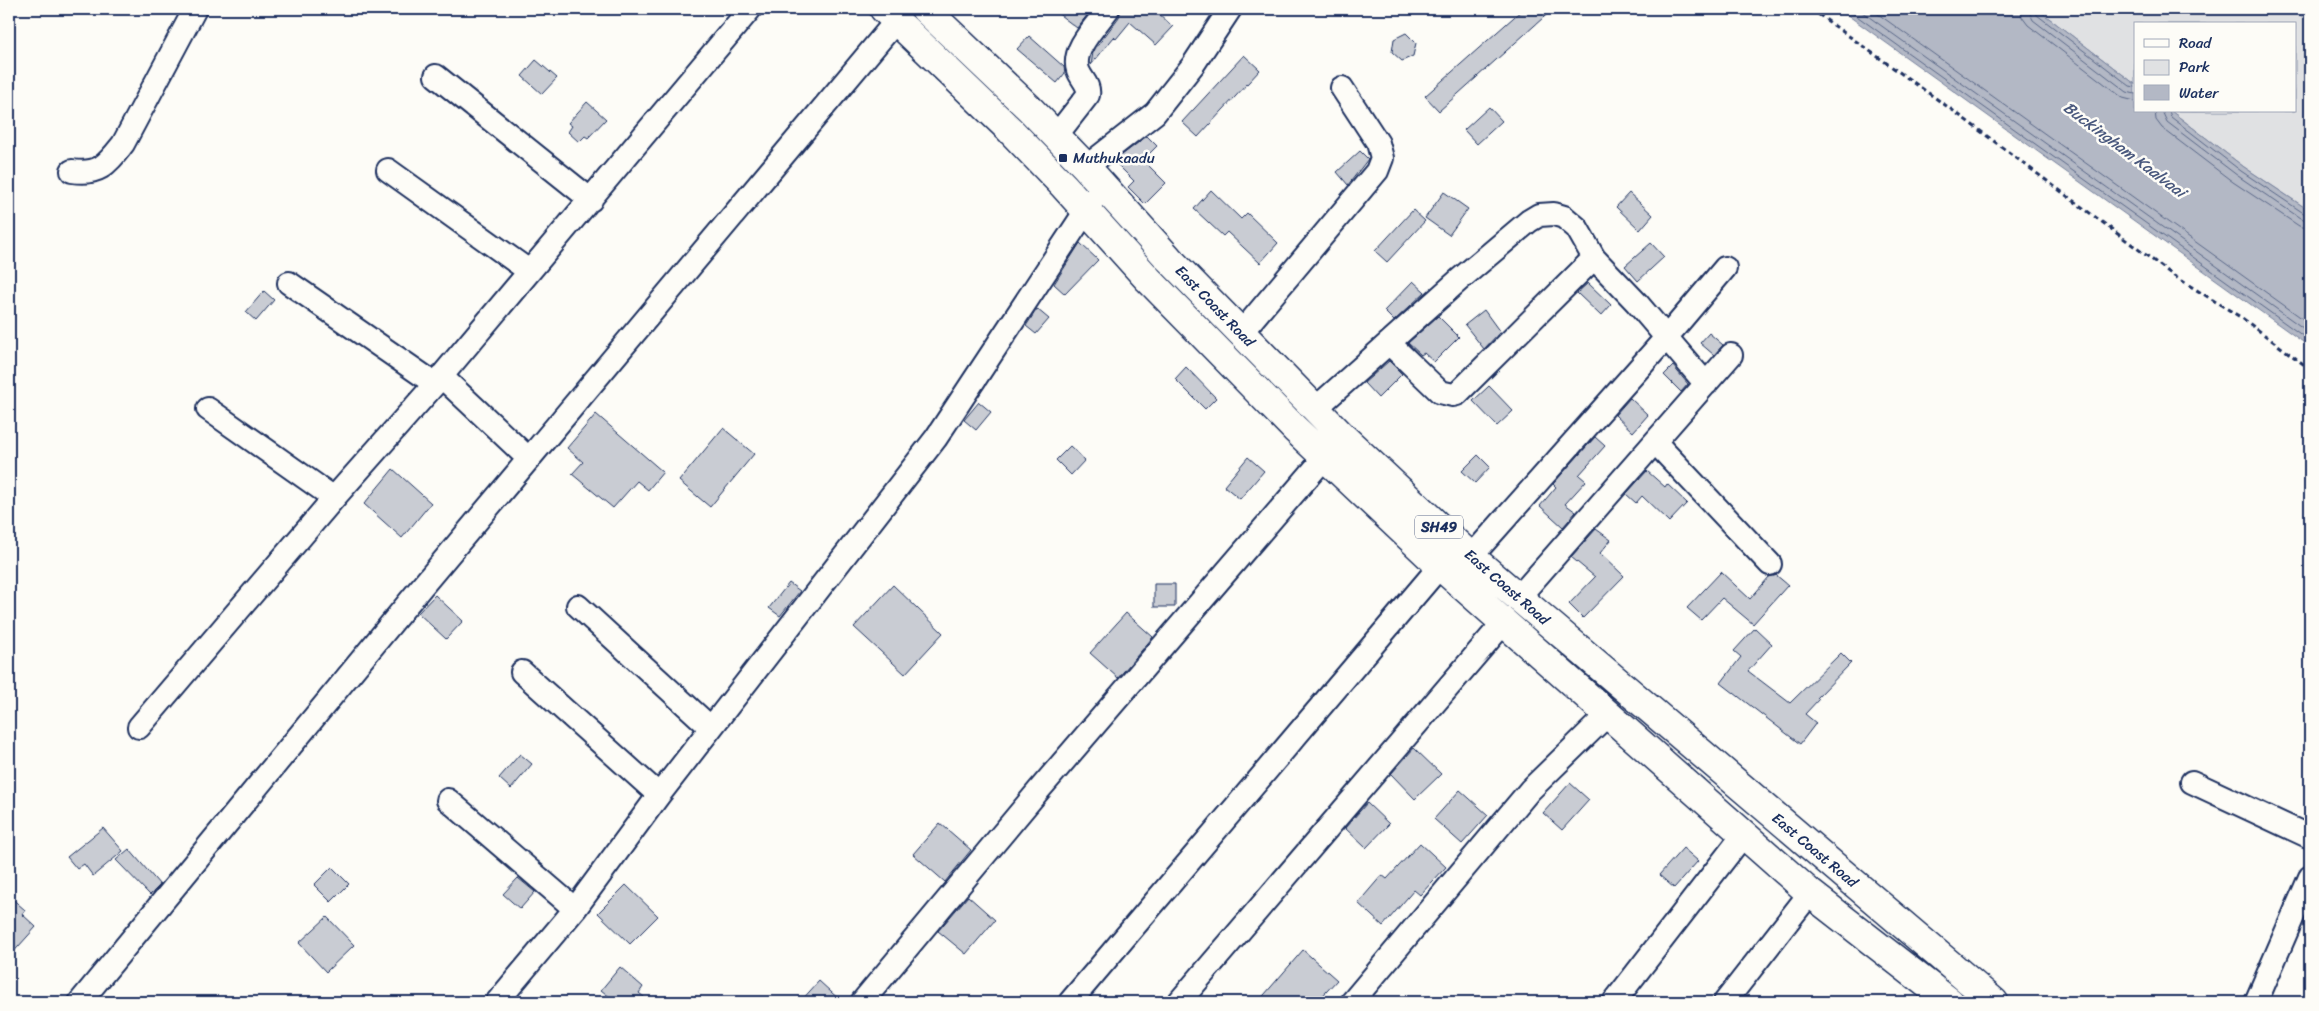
<svg xmlns="http://www.w3.org/2000/svg" width="2319" height="1011" font-family="Sriracha,sans-serif">
<rect width="100%" height="100%" fill="#fdfcf7"/>
<filter id="ink" filterUnits="userSpaceOnUse"><feTurbulence type="fractalNoise" baseFrequency=".02" numOctaves="2"/><feDisplacementMap in="SourceGraphic" scale="10" xChannelSelector="R" yChannelSelector="G"/><feConvolveMatrix kernelMatrix="1 2 1 2 8 2 1 2 1" color-interpolation-filters="sRGB"/></filter>
<g filter="url(#ink)">
<path fill="#e0e1e3" stroke="#7e88a0" d="M2037,9H2291L2310,22V211L2244,167L2171,111H2295V24H2135V84Z"/>
<path fill="#b3b8c5" stroke="#76819c" d="M1839,9H2037L2135,84V111H2171L2244,167L2310,211V347Z"/>
<g fill="none" stroke-linecap="round" stroke-linejoin="round">
<path stroke="#586687" stroke-width="1" d="M1847,9L2310,341
M1858,9L2310,333
M1871,9L2310,324
M2021,9L2022,17L2028,25L2123,98L2135,101
M2028,9L2033,20L2127,92L2135,94
M2035,9L2037,15L2130,86L2135,87
M2155,111L2156,120L2162,128L2233,182L2299,226L2310,229
M2162,111L2167,122L2238,176L2303,220L2310,222
M2169,111L2171,117L2241,171L2305,214L2310,215"/>
</g>
<path fill="#c9ccd3" stroke="#1b2f5e" d="M1052,9H1092L1077,28Z
M1121,9H1154L1173,27L1156,45L1130,22L1116,39L1114,37L1091,65L1093,52L1119,17Z
M1523,9H1553L1439,111L1425,96Z
M1406,33L1416,43L1413,56L1402,61L1392,52L1394,39Z
M1029,36L1064,67L1065,73L1057,83L1017,49Z
M1244,55L1260,70L1198,137L1182,122Z
M536,60L557,78L542,94L522,76Z
M587,102L606,119L588,138L585,136L579,142L568,132L572,126L568,123Z
M1489,107L1502,121L1477,144L1464,130Z
M1147,136L1157,146L1143,160L1166,183L1145,204L1128,187L1134,181L1114,161Z
M1360,151L1368,159L1348,185L1337,172Z
M1211,190L1241,219L1247,213L1278,243L1260,263L1227,232L1223,236L1194,209Z
M1444,192L1468,209L1449,235L1425,218Z
M1629,193L1653,215L1640,230L1616,207Z
M1413,210L1425,221L1387,262L1375,251Z
M1080,243L1098,260L1065,294L1054,284Z
M1651,243L1664,257L1638,281L1625,266Z
M1413,281L1425,292L1394,321L1384,311Z
M1588,283L1611,305L1601,316L1577,293Z
M264,291L274,300L256,321L246,312Z
M1037,309L1049,319L1036,334L1026,326Z
M1484,310L1500,332L1484,349L1465,325Z
M1438,316L1459,337L1434,362L1424,353L1421,355L1408,343Z
M1709,333L1723,345L1714,355L1700,343Z
M1389,361L1402,374L1378,398L1364,383Z
M1673,366L1688,384L1681,392L1664,375Z
M1186,367L1216,398L1205,409L1175,379Z
M1489,386L1513,411L1497,426L1473,401Z
M1630,398L1648,415L1633,432L1615,415Z
M979,402L991,412L976,430L964,420Z
M596,414L663,472L648,490L637,481L613,508L572,474L583,462L567,448Z
M723,428L754,454L710,507L679,481Z
M1595,437L1605,446L1579,475L1586,481L1565,504L1576,512L1563,527L1540,506L1556,487L1553,484Z
M1070,446L1085,460L1071,475L1056,460Z
M1478,455L1490,467L1475,483L1462,471Z
M1248,457L1264,471L1240,499L1224,486Z
M393,469L431,503L402,538L364,504Z
M1647,471L1665,487L1667,484L1687,503L1669,522L1642,496L1636,503L1626,494Z
M1596,529L1611,540L1600,553L1624,576L1583,618L1569,604L1595,577L1571,557Z
M1721,572L1750,599L1769,577L1776,575L1788,585L1753,624L1722,598L1701,620L1687,608Z
M789,583L800,591L780,616L769,608Z
M1154,584H1175V607H1154Z
M893,585L943,633L905,674L854,627Z
M435,595L463,621L446,639L418,613Z
M1126,613L1153,637L1118,678L1090,653Z
M1755,628L1772,644L1748,671L1790,703L1841,653L1851,663L1817,698L1819,699L1805,714L1816,723L1800,744L1721,683L1741,657L1734,651Z
M1414,748L1441,774L1415,799L1391,774Z
M520,754L532,764L511,789L499,778Z
M1570,783L1589,800L1562,830L1543,813Z
M1460,790L1488,815L1462,844L1434,819Z
M1367,803L1389,824L1366,848L1345,828Z
M940,823L971,850L945,882L913,854Z
M103,828L123,851L93,876L84,864L77,869L67,857Z
M1420,843L1446,867L1420,895L1414,890L1383,926L1358,903L1382,875L1387,879Z
M1683,848L1698,861L1674,888L1659,875Z
M129,849L160,885L150,895L116,860Z
M332,867L349,884L331,902L314,885Z
M518,878L535,892L520,909L503,894Z
M626,885L658,916L630,944L598,913Z
M9,896L25,910L22,914L36,927L9,957Z
M968,896L995,920L966,954L938,931Z
M327,917L354,945L326,972L299,943Z
M1303,950L1337,980L1317,1002H1258Z
M620,967L643,987L639,993L650,1002H616L601,990Z
M819,981L842,1002H800Z"/>
<g fill="none" stroke-linecap="round" stroke-linejoin="round">
<g stroke="#1b2f5e" stroke-width="26">
<path id="minor" d="M436,76L591,200
M1056,136L1088,95C1090,85 1081,79 1078,70C1071,49 1097,25 1108,9
M1086,167L1155,113L1193,65L1230,9
M388,170L529,271
M72,171C100,175 107,164 123,144L195,9
M289,283L435,384
M1241,333L1377,171L1382,158L1378,143L1342,88
M1389,343L1440,392L1453,395L1457,394L1594,258
M441,376L529,459
M208,409L334,498
M1315,409L1459,280L1529,221L1539,215L1554,214L1564,217L1577,228L1594,258L1637,303L1706,384
M1655,442L1770,564
M1471,557L1665,339L1725,268
M1518,598L1731,355
M578,606L711,728
M522,672L659,795
M139,727L334,498L435,384L750,9
M2192,782L2310,837
M448,800L575,909
M80,1002L419,590L896,21
M497,1002L575,909L659,795L936,438L1095,197
M862,1002L1039,790L1325,457
M1070,1002L1440,566
M1179,1002L1504,622
M1352,1002L1530,790L1608,714
M1614,1002L1744,834
M1725,1002L1810,893
M2256,1002L2310,877"/>
</g>
<g stroke="#1b2f5e" stroke-width="31">
<path id="major" d="M884,9L1009,129L1064,186L1148,279L1295,429L1440,566L1810,893L1950,1002
M925,9L1029,108L1086,167L1169,259L1343,437L1471,557L1994,1002"/>
</g>
<path stroke="#1b2f5e" stroke-width="3" stroke-dasharray="5 4" stroke-linecap="butt" d="M1811,9L1955,112L2174,276L2242,318L2310,369"/>
<use href="#minor" stroke="#fdfcf7" stroke-width="22"/>
<use href="#major" stroke="#fdfcf7" stroke-width="28"/>
</g>
</g>
<rect fill="#1b2f5e" stroke="#fdfcf7" stroke-width="2" x="1058" y="153" width="10" height="10" rx="2.5"/>
<g text-anchor="middle" stroke-width="5" stroke-linejoin="round" paint-order="stroke">
<rect fill="#fdfcf7" stroke="#5f6c8c" stroke-width="1" x="1415" y="515.5" width="48" height="23" rx="4"/>
<g font-size="14" font-weight="bold" fill="#1b2f5e">
<text x="1439" y="532">SH49</text>
</g>
<g font-size="15" fill="#1b2f5e" stroke="#fdfcf7" text-anchor="start">
<text x="1073" y="163">Muthukaadu</text>
</g>
<g font-size="15" fill="#1b2f5e" stroke="#fdfcf7">
<text transform="translate(1215 306) rotate(46)" y="5">East Coast Road</text>
<text transform="translate(1507 587) rotate(41)" y="5">East Coast Road</text>
<text transform="translate(1815 850) rotate(40)" y="5">East Coast Road</text>
</g>
<g font-size="16" font-style="italic" fill="#49587d" stroke="#fdfcf7">
<text transform="translate(2125 149) rotate(37)" y="6">Buckingham Kaalvaai</text>
</g>
</g>
<rect width="2319" height="1011" fill="none" stroke="#fdfcf7" stroke-width="30"/>
<rect x="15" y="15" width="2289" height="981" fill="none" stroke="#1b2f5e" stroke-width="2" filter="url(#ink)"/>
<rect x="2134" y="22" width="162" height="90" fill="#fdfcf7" stroke="#a3aaba"/>
<rect x="2144" y="39" width="25" height="8" fill="#fdfcf7" stroke="#a3aaba"/>
<text x="2179" y="48" font-size="15" fill="#1b2f5e">Road</text>
<rect x="2144" y="60" width="25" height="15" fill="#e0e1e3" stroke="#a3aaba"/>
<text x="2179" y="72" font-size="15" fill="#1b2f5e">Park</text>
<rect x="2144" y="85" width="25" height="15" fill="#b3b8c5" stroke="#a3aaba"/>
<text x="2179" y="98" font-size="15" fill="#1b2f5e">Water</text>
</svg>
